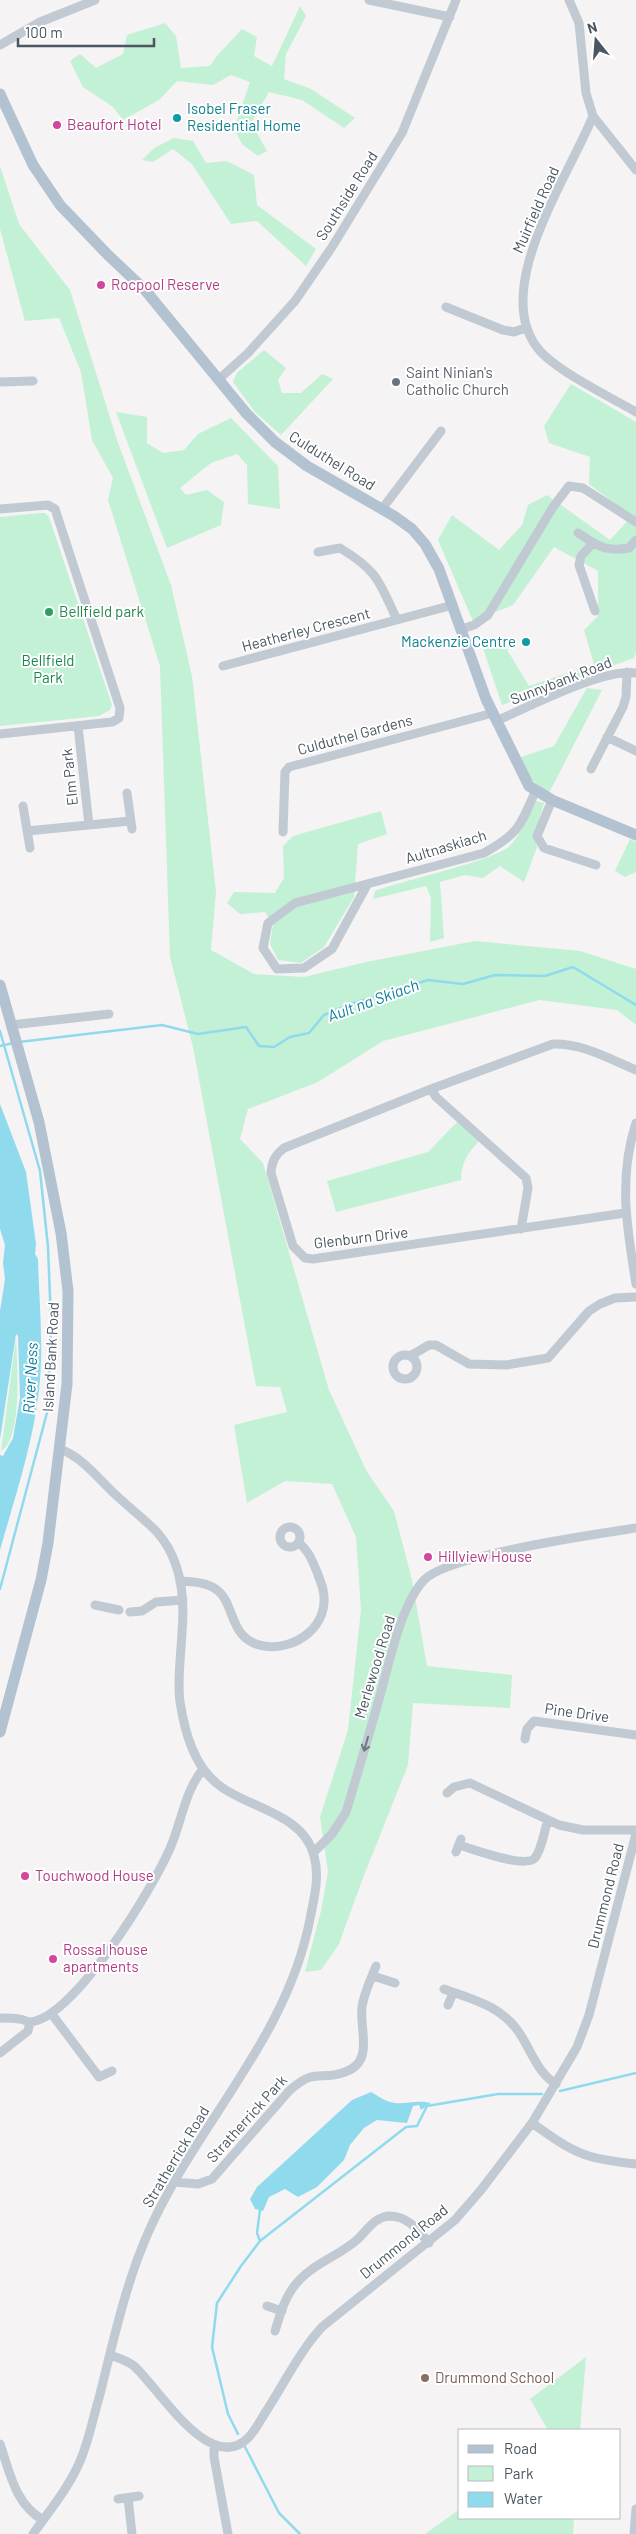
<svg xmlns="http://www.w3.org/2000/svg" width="636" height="2534" font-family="Barlow,sans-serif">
<rect width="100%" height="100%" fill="#f5f3f3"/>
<path fill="#c3f1d5" d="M300,6L306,16L286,54L284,79L311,89L355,118L344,128L302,100L269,92L251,123L267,151L258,156L242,144L234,129L250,82L231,75L213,85L177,81L159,100L123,120L113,107L83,87L70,61L80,54L96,68L123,54L127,35L165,23L176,36L181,68L210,66L216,57L242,29L257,37L254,56L272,66Z
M174,138L193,141L206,163L227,161L254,175L257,205L316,249L306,266L257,221L231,224L192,164L173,149L153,162L142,160L154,148Z
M0,166L19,224L70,290L117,440L171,585L192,676L216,892L211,950L254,974L304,977L366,962L475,941L580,951L636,969V1025L617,1010L540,1000L383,1041L318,1082L248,1109L240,1139L263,1163L329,1390L367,1472L394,1511L412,1580L427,1666L512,1675L510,1708L413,1703L408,1765L361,1883L339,1944L321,1970L305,1972L321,1911L328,1872L320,1817L348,1730L361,1610L356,1537L332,1484L285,1481L247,1503L234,1425L287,1412L280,1387L256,1386L193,1047L170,957L160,666L108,500L113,478L92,440L81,372L59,318L25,321L0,229Z
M264,350L286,368L278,380L282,393H301L322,374L333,379L281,435L255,412L233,382L237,373Z
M571,384L636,422V652L634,658L502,705L482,645L500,638L529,686L594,664L584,630L598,616V571L554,547L513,605L473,621L438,540L452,515L499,550L522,525L528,505L547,495L610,540L632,516L589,484L590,457L549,443L544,426Z
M116,412L147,417V443L163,453L184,450L198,434L231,418L278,466L280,509L248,504L247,465L237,454L211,463L180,488L186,495L207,490L224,502L221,525L167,548Z
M40,513H45L49,517L112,705L110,710L99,716L0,726V517Z
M587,688L602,690L549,793L529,778L521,757L554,746Z
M536,801L544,803L534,836L537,847L524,882L500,866L483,878L465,875L440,882L444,938L430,942L431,898L426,886L373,899L375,891C400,881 498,860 511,845C521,833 528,815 536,801Z
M381,811L387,834L358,844L354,897L324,947L301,963L278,960L270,944L273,925L265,912L240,914L227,903L234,892L275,893L284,878L283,846L293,836Z
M630,839L636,842V872L625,877L615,871Z
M458,1121L479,1141C468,1153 461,1162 461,1180L336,1212L327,1181L428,1152Z
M16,1338C17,1361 23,1439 1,1451Z
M586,2357L580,2430H548L530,2399Z
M460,2509V2518H574L573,2534H425Z"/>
<path fill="#90daee" d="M0,1104L26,1172L36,1244L35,1254L38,1259C39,1302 44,1347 39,1390C33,1444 15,1497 0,1550V1455L3,1456L13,1438L20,1398L18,1336L16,1334L0,1439V1311L5,1279L3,1263L5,1245L0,1229Z
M371,2092C377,2095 383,2100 390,2102C403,2106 415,2099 431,2103L421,2110L419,2105L413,2106L407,2123L377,2120L364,2128L350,2145L344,2160L317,2187L298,2197L285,2189L269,2197L263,2211L255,2209L250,2199L257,2187L352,2100Z"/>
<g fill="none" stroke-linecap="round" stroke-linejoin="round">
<path stroke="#90daee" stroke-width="2.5" d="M0,1031L40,1171L48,1247L51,1322L48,1409L0,1589
M19,1042L162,1025L198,1034L246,1027L259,1046L274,1047L290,1037L309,1033L324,1015L351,1004L428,980L463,984L495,975L545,976L573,967L636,1005
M0,1046L13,1043
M560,2091L636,2073
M260,2210L257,2233L260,2241
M238,2434L228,2414L212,2347L217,2303L241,2266L260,2241L406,2127L417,2126L427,2106L498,2094H542
M245,2447L279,2513L300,2534"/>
<path stroke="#c1cad2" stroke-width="9" d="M369,0L450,17
M569,0L579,23L586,93L593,116L636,170
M0,45L40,22L95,0
M593,116C569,176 488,292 540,351C559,372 610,397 636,412
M446,307L503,330L514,332L525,328
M218,380L248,353L295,301L332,247L402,133L456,0
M0,382L33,381
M0,509L48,505L55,509L120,708L119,718L112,722L0,734
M382,509L441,431
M578,533C598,546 604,552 629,548L636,540
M593,543L581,556L579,565L595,611
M318,552L340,548C378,571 379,581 397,620
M462,629L474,625L488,615L553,507L569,486L583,488L636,522
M223,666L453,605
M496,721C529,707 603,668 636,673
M78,726L89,825
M607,737L636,751
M591,769L623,707L626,697L627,672
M127,793L132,829
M552,800L537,836L544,848L596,865
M23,806L30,848
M27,831L130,821
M283,832L285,772L289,767L493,713
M367,885L332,949L304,968L277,969L263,948L268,923L295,903L484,853C518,834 520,827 535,792
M11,1025L109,1014
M431,1089L436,1097L526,1178L528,1188L521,1229
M636,1123C618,1178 627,1229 636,1284
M625,1213L313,1259L305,1258L293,1246L271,1173C272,1161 275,1155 284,1148L431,1089L553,1044C582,1043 610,1059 636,1070
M393 1367a12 12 0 1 1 24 0a12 12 0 1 1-24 0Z
M410,1356L429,1345H436L469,1364L506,1365L548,1358L589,1311L600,1304L615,1298L636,1297
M280 1537a10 10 0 1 1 20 0a10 10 0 1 1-20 0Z
M180,1581C192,1582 207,1582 217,1590C236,1604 228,1640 264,1646C296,1651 331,1625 323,1590C322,1584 319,1578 317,1572C312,1560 309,1551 299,1543
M95,1605L119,1610
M130,1612L142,1611L156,1602L183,1600
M525,1739L527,1729L534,1721L636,1735
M447,1793L454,1787L470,1783L559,1825L583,1830H636
M459,1845C473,1849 525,1869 535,1858C542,1849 544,1831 548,1820
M314,1852L332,1834L346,1812C358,1772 370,1732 381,1692C390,1660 401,1605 424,1580C447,1555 597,1534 636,1528
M456,1852L461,1839
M373,1976L395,1983
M444,1989C474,2000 502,2006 520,2034C532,2052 537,2072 556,2084
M448,2005L453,1993
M51,2013L99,2077L112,2071
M0,2018C6,2018 13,2018 19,2019C23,2019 27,2022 30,2022C74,2019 155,1885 171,1846C182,1820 185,1791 203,1769
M0,2053L28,2031L30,2022
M532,2123C574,2153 584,2159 636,2164
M174,2182L198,2184L212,2179L289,2091C317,2066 319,2082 345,2072C375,2062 359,2029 362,2007C364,1993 371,1979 376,1966
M267,2306L282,2311
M275,2331C280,2315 284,2299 295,2285C311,2264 340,2256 359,2238C368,2229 375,2217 389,2216C408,2216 418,2230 429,2243
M110,2355C118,2358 127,2360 134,2366C158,2387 210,2476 248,2438C255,2431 260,2421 265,2413C284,2384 299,2352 322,2327L455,2220L481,2190L532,2123L577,2047L589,2015L636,1834
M0,2444C10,2473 15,2504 43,2520
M214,2445V2457L228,2534
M128,2498L132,2534
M118,2499L139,2496
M33,2534C50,2510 70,2486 81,2459C89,2439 93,2418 99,2398C113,2343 125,2285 148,2233C196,2124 287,2039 310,1919C314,1898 320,1877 314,1856C304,1814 249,1808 220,1786C194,1767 185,1733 180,1702C177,1680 181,1655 182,1632C185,1598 181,1558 156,1531C144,1519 130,1508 118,1497C99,1480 84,1458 60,1449
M634,2534L636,2509"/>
<path stroke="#b3c2d1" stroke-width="11" d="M0,94L33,165L60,205L108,255L145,290L246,413L275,442L307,466L394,516L412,529L425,544L439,569L486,699L529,786L552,800L636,835
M0,985L39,1122L61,1233L68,1291L67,1384L48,1543L41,1580L0,1732"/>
</g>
<defs><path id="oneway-shaft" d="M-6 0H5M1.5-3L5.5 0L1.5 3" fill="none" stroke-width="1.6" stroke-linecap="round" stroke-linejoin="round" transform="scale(1.25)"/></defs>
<use stroke="#6e7983" href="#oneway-shaft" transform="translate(366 1744) rotate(106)"/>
<g fill="#0f9aa8" stroke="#fff" stroke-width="2">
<circle cx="177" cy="118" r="5"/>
<circle cx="526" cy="642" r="5"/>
</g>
<g fill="#d1479c" stroke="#fff" stroke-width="2">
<circle cx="57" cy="125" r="5"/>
<circle cx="101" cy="285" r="5"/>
<circle cx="428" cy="1557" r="5"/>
<circle cx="25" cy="1876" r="5"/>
<circle cx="53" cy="1959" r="5"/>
</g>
<circle fill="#6b7280" stroke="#fff" stroke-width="2" cx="396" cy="382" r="5"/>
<circle fill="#2e9e5b" stroke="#fff" stroke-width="2" cx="49" cy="612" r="5"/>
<circle fill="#8d6e63" stroke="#fff" stroke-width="2" cx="425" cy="2378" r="5"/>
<g text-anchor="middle" stroke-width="4" stroke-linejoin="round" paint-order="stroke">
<g font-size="15" fill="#0d838f" stroke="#fff" text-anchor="start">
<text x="187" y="114">Isobel Fraser<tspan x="187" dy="17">Residential Home</tspan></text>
<text x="516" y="647" text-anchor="end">Mackenzie Centre</text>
</g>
<g font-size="15" fill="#b23c85" stroke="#fff" text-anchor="start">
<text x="67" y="130">Beaufort Hotel</text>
<text x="111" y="290">Rocpool Reserve</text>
<text x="438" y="1562">Hillview House</text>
<text x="35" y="1881">Touchwood House</text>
<text x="63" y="1955">Rossal house<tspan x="63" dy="17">apartments</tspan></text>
</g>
<g font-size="15" fill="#4a5661" stroke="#fff">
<text transform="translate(347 196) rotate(-58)" y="5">Southside Road</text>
<text transform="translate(536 210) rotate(-66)" y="5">Muirfield Road</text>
<text transform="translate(332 461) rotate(32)" y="5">Culduthel Road</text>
<text transform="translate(306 630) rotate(-15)" y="5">Heatherley Crescent</text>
<text transform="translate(561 681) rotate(-21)" y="5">Sunnybank Road</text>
<text transform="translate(355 735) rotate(-15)" y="5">Culduthel Gardens</text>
<text transform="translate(70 777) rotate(-96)" y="5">Elm Park</text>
<text transform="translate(446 847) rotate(-17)" y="5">Aultnaskiach</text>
<text transform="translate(361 1238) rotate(-7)" y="5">Glenburn Drive</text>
<text transform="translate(51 1357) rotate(-87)" y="5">Island Bank Road</text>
<text transform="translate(375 1667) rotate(-73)" y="5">Merlewood Road</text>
<text transform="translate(577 1713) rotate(8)" y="5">Pine Drive</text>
<text transform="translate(606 1896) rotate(-76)" y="5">Drummond Road</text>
<text transform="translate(247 2119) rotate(-48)" y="5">Stratherrick Park</text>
<text transform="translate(176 2157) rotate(-59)" y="5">Stratherrick Road</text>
<text transform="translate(404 2242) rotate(-39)" y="5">Drummond Road</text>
</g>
<g font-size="15" fill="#5b616d" stroke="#fff" text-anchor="start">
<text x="406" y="378">Saint Ninian's<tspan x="406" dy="17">Catholic Church</tspan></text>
</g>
<g font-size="15" fill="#27864d" stroke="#fff" text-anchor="start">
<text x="59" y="617">Bellfield park</text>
</g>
<g font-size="15" fill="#17864f" stroke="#fff">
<text x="48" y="666">Bellfield<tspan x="48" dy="17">Park</tspan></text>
</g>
<g font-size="15" fill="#785e54" stroke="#fff" text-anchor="start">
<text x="435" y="2383">Drummond School</text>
</g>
<g font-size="16" font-style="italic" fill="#0c7c9b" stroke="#fff">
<text transform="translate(373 1000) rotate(-20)" y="6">Ault na Skiach</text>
<text transform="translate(30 1378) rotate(-87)" y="6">River Ness</text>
</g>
</g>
<rect x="458" y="2429" width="162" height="90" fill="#ffffff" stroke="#b7bbc0"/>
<rect x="468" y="2445" width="25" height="8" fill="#b3c2d1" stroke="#b7bbc0"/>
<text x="504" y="2454" font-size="15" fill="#4a5661">Road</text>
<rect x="468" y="2466" width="25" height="15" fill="#c3f1d5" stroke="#b7bbc0"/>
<text x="504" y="2479" font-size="15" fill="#4a5661">Park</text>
<rect x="468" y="2492" width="25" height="15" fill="#90daee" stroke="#b7bbc0"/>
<text x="504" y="2504" font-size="15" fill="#4a5661">Water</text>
<g transform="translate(596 40) rotate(343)" stroke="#ffffff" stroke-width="4" paint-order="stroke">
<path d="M0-4L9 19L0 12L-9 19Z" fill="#4a5661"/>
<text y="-8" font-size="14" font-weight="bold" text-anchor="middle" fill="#4a5661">N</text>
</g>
<path d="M18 38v8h136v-8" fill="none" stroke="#4a5661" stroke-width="2.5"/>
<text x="25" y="38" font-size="15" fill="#4a5661" stroke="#ffffff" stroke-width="4" paint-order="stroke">100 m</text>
</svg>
